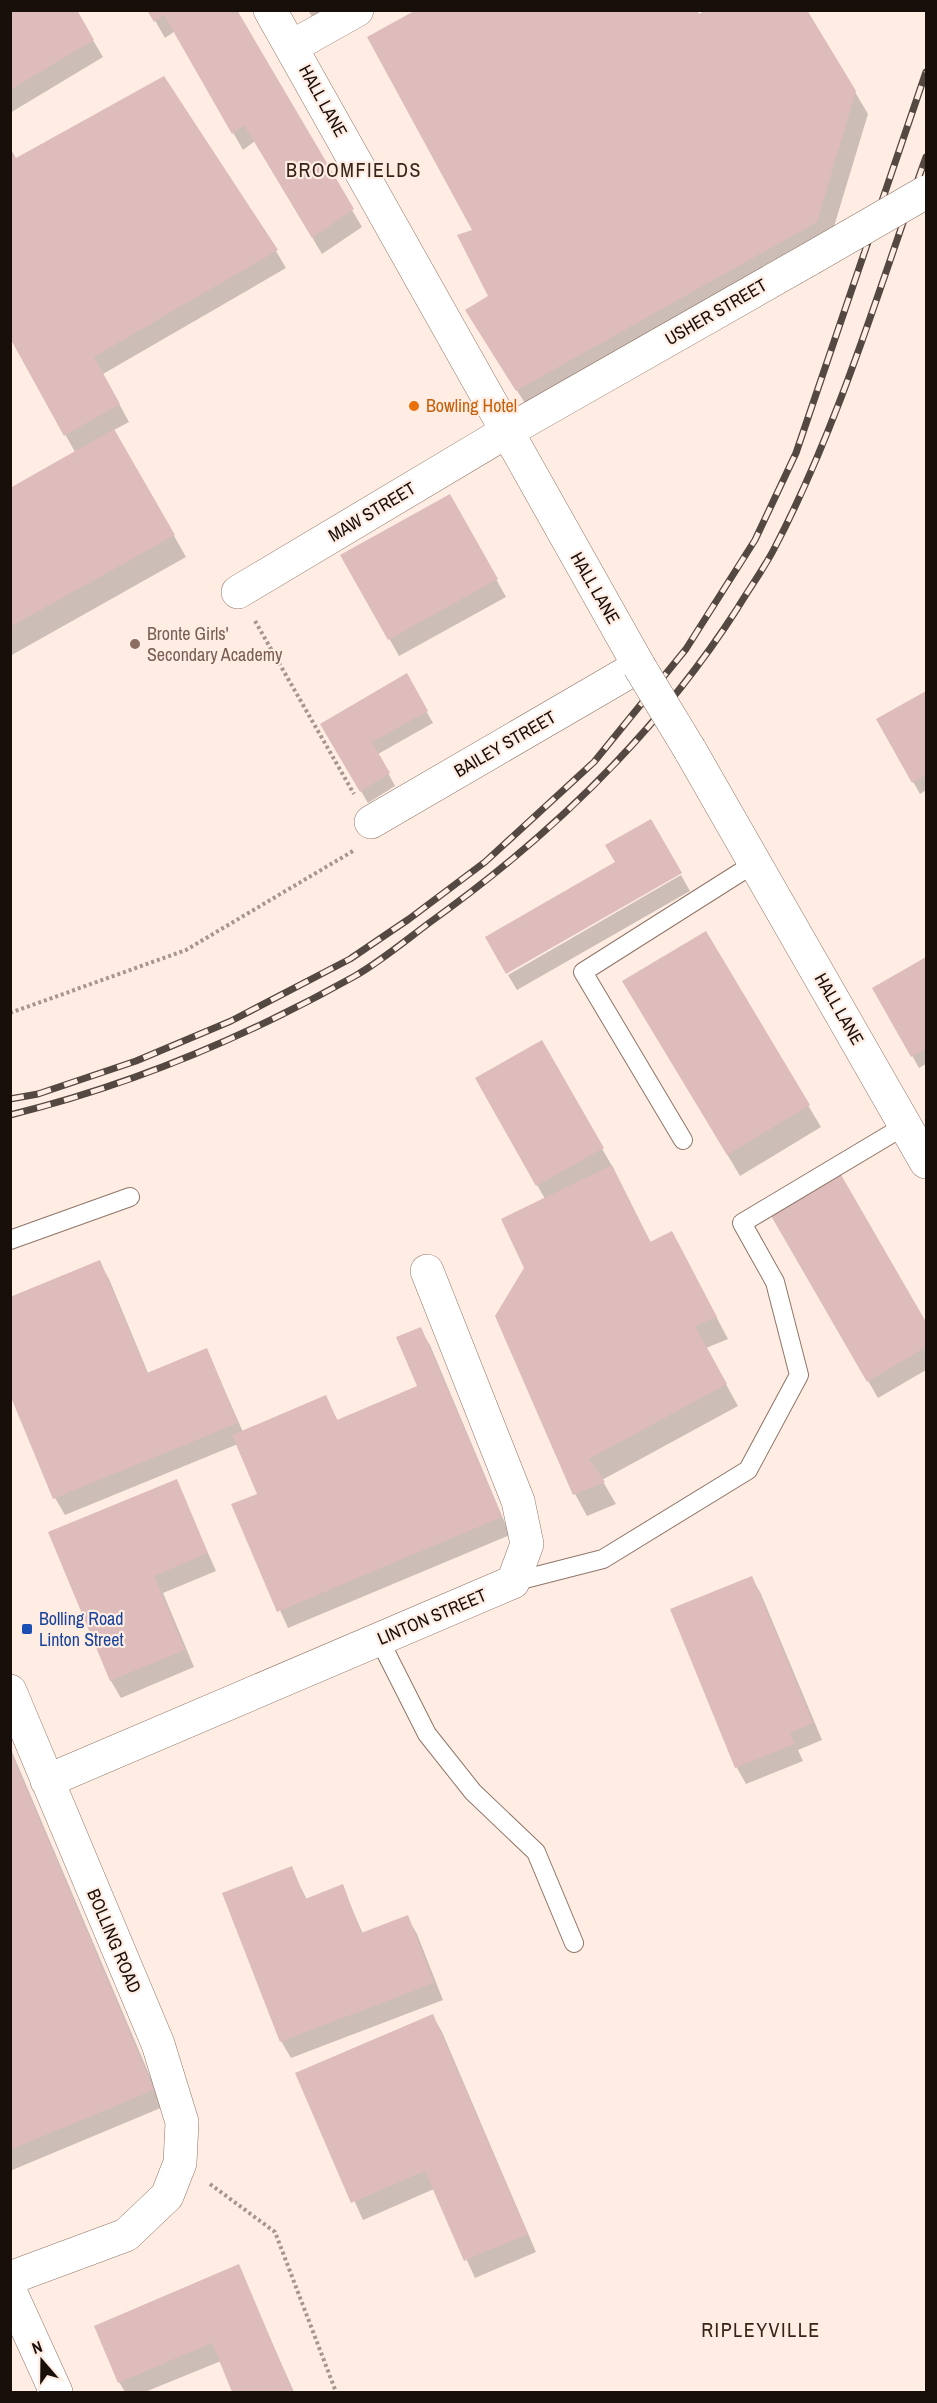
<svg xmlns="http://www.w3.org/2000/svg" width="937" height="2403" font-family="'Archivo Narrow',sans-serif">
<rect width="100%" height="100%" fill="#ffede4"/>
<path fill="#0003" d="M10,10H75L103,57L10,113Z
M149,10H235L362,227L322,254L255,141L243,150L175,31L165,38Z
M308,10H367L324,37Z
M699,16L855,92L868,114L829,243L530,411L479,331L490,297L474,230Z
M16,160L276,251L286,268L103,374L129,422L114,430L186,557L10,656V489L75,452L10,335Z
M450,496L506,597L399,656L342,555Z
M406,675L433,723L378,754L395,786L368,803L322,725Z
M926,693V790L920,794L878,719Z
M681,875L690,891L517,990L508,975Z
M705,933L821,1127L740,1176L637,1003Z
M925,959L926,1064L919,1068L874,988Z
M541,1042L612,1166L651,1243L683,1254L728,1339L706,1348L738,1406L602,1480L616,1504L587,1516L575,1494L525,1268L545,1199L477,1079Z
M840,1175L926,1325V1370L878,1398L772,1214Z
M99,1262L109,1279L148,1373L207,1350L243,1432L325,1397L338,1421L419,1387L420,1329L430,1345L510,1535L288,1628L233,1505L259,1494L238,1444L65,1515L55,1498L10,1392Z
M176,1481L216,1571L163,1593L194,1667L121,1698L111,1681L50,1533Z
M752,1578L761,1594L822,1740L798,1750L803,1761L746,1784L737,1768L672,1610Z
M10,1747L163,2107L10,2171Z
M291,1868L307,1900L342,1886L363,1934L407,1917L417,1934L443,2000L291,2058L281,2041Z
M432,2015L442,2032L536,2252L475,2278L434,2189L363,2220L297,2074Z
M238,2266L294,2392H234L221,2361L145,2392H125L119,2382Z"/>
<path fill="#ddbcbb" d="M10,10H77L94,40L10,90Z
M147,10H237L354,209L312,238L244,125L232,134L164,15L154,22Z
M416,10H697L699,14L706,10H807L856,91L817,222L516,391L465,310L488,296L457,235L472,230L367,37Z
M164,76L278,250L94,357L120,404L64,436L10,338V148L16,158Z
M114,429L175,535L10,627V488Z
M450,494L498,579L388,640L340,555Z
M407,673L428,711L372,742L390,773L360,792L320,724Z
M926,691V775L912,783L876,719Z
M651,819L682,873L506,974L485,937L615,862L605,845Z
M706,931L810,1105L727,1155L622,981Z
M926,957V1049L911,1057L872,988Z
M542,1040L604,1148L536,1186L475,1078Z
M612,1165L650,1242L672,1231L717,1317L695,1326L727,1384L589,1459L605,1482L573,1495L495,1316L524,1268L501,1219Z
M840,1173L926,1322V1347L867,1382L770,1214Z
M100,1260L147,1373L207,1348L238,1423L53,1499L10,1395V1297Z
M421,1327L502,1517L277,1612L231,1504L257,1494L232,1435L326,1395L337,1420L417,1386L396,1337Z
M177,1479L208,1553L154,1576L185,1650L110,1681L48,1532Z
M752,1576L813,1723L790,1733L795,1744L735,1768L670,1609Z
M10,1750L154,2090L10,2150Z
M292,1866L305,1899L343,1884L361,1933L408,1915L434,1983L280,2042L222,1893Z
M433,2014L528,2234L464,2261L425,2171L351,2203L295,2073Z
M239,2264L293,2392H232L212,2343L118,2383L94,2326Z"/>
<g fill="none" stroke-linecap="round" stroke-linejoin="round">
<g stroke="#8f7568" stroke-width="20">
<path id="service" d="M683,1140L583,972L755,863
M10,1240L130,1197
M513,1582L603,1559L748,1470L799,1375L775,1282L742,1223L906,1125
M379,1639L427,1734L473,1792L536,1852L574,1943"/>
</g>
<g stroke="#8f7568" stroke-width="34">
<path id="minor" d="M293,46L357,10
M238,592L506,432L810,259
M371,822L639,666
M10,1691L158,2044L182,2122L180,2163L167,2196L126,2235L10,2278
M47,1781L513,1582L527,1544L518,1501L427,1271
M10,2291L56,2392"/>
</g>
<g stroke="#8f7568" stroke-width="34">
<path id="tertiary" d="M270,10L639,666
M690,750L926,1162"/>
</g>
<path stroke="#a5968e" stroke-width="4" stroke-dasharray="3 3" stroke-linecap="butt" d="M255,621L354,794
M10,1013L186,950L353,851
M210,2184L275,2232L336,2392"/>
<use href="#service" stroke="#fff" stroke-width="18"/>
<use href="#minor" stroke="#fff" stroke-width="33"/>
<use href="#tertiary" stroke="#fff" stroke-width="33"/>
<g stroke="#544842" stroke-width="7">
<path id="rail" d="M10,1099L38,1094L136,1061L231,1021L350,959L409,919L485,862L594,762L686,649L755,540L796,453L926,72
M10,1115C132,1085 246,1037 355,976C381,961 405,941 429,923C551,836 656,735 737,609C749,589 763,570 774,549C839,425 879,288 926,157"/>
</g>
<use href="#rail" stroke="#ffede4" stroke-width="4.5" stroke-dasharray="14" stroke-linecap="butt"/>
<g stroke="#8f7568" stroke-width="34" stroke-linecap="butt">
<path id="minor-bridge" d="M810,259L926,192"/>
</g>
<g stroke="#8f7568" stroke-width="34" stroke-linecap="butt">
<path id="tertiary-bridge" d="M639,666L690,750"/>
</g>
<use href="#minor-bridge" stroke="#fff" stroke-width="33"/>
<use href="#tertiary-bridge" stroke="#fff" stroke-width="33"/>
</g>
<circle fill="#e8710a" stroke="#ffede4" stroke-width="2" cx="414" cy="406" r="6"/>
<circle fill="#8d6e63" stroke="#ffede4" stroke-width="2" cx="135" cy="644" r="6"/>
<rect fill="#1a4fb4" stroke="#ffede4" stroke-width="2" x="21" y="1623" width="12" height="12" rx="3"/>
<g text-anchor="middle" stroke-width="4.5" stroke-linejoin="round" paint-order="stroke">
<g font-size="18" fill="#190f0a" stroke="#ffede4">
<text transform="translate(323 101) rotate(61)" y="6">HALL LANE</text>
<text transform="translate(716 312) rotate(-30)" y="6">USHER STREET</text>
<text transform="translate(372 512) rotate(-31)" y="6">MAW STREET</text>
<text transform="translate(595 588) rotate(60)" y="6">HALL LANE</text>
<text transform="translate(505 744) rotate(-30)" y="6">BAILEY STREET</text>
<text transform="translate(839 1009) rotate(60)" y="6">HALL LANE</text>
<text transform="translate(432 1617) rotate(-23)" y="6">LINTON STREET</text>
<text transform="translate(114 1941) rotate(67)" y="6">BOLLING ROAD</text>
</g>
<g font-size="18" fill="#c56008" stroke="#ffede4" text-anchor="start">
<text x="426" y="412">Bowling Hotel</text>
</g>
<g font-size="18" fill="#785e54" stroke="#ffede4" text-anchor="start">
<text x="147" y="640">Bronte Girls'<tspan x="147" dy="21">Secondary Academy</tspan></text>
</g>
<g font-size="18" fill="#164399" stroke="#ffede4" text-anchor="start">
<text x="39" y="1625">Bolling Road<tspan x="39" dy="21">Linton Street</tspan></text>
</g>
<g font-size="20" letter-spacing="1.5" fill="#392419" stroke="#ffede4">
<text x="354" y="177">BROOMFIELDS</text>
<text x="761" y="2337">RIPLEYVILLE</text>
</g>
</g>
<rect width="937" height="2403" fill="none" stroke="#190f0a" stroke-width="24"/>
<g transform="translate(42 2361) rotate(340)" stroke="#ffede4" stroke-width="4.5" paint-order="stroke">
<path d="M0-4.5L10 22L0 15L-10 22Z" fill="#190f0a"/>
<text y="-9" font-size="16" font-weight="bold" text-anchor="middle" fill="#190f0a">N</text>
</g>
</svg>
